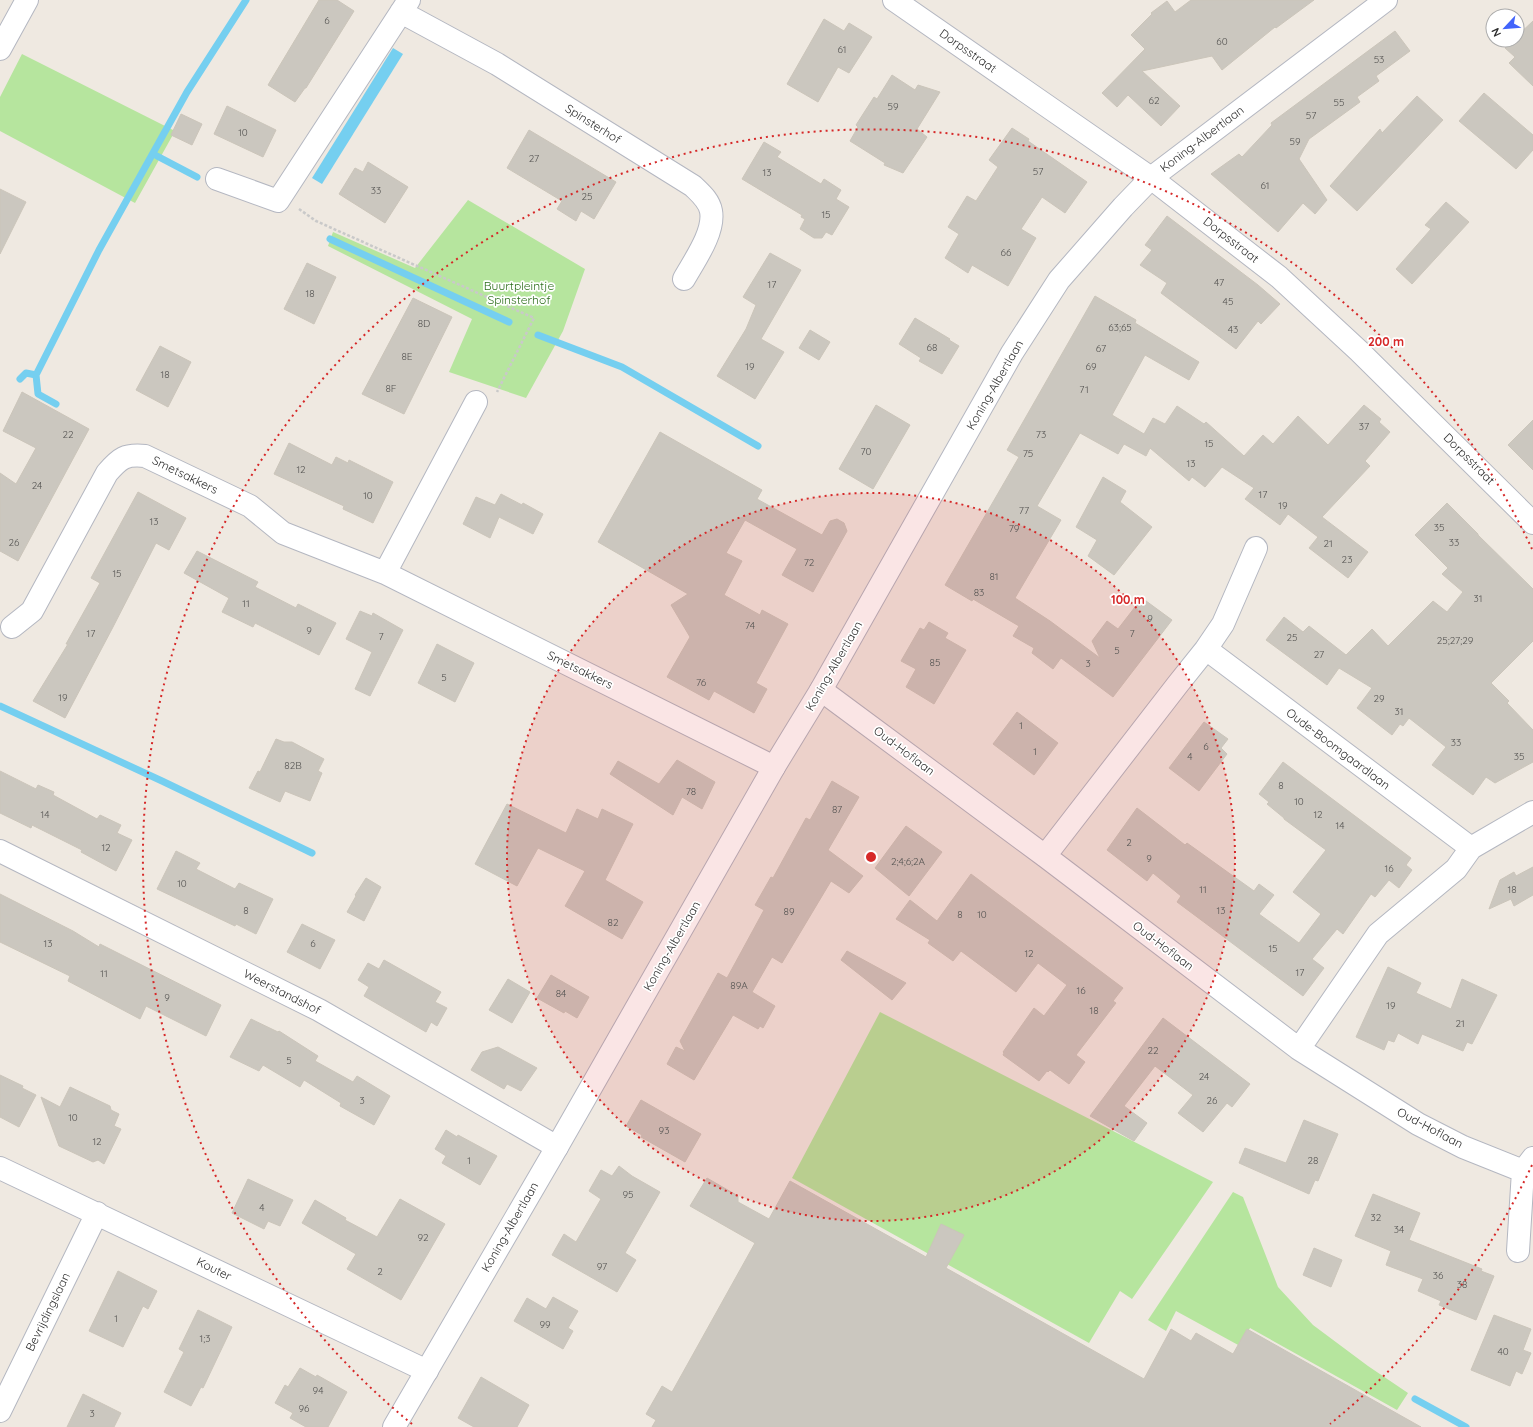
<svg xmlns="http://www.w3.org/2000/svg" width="1533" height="1427" font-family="Quicksand,sans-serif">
<rect width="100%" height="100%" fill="#efe9e1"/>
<path fill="#b6e59e" d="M22,54L175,131L135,203L0,131V97Z
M468,200L585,269L563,331L526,398L449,372L472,319L328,246L333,232L415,268Z
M880,1012L1213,1182L1132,1299L1120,1291L1089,1343L792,1178Z
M1233,1192L1243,1197L1278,1287L1313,1325L1368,1366L1408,1393L1397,1410L1250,1328L1240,1346L1176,1311L1166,1331L1148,1320Z"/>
<path fill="#75cff0" d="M393,48L403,54L322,184L312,178Z"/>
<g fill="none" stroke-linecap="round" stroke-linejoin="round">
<path stroke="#75cff0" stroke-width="7" d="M157,156L197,177
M330,239L509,322
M538,335L622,367L758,446
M20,379L26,373L36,375
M56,404L38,394L36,375L99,250L187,92L246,0
M0,706L162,781L312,853
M1415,1399L1466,1427"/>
</g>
<path fill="#cbc7bf" stroke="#cbc5ba" d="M319,0H337L354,11L306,88H305L295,102L268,85Z
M1191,0H1314L1276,28L1275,27L1222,70L1212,56L1142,71L1180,106L1161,126L1128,95L1117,107L1102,93L1145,49L1131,35L1152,14L1151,13L1167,1L1175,12Z
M824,19L844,31L849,23L872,37L849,73L838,67L818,102L787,84Z
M1533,21V86L1509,63L1515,57L1505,48L1513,40H1517V36Z
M1395,31L1410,51L1376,76L1379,81L1357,97L1360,102L1309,139L1299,159L1327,200L1315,214L1303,203L1278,232L1211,174L1239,154L1242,157L1272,125L1271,123Z
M892,75L915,90L918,85L940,92L917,129L927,137L903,173L884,165L885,163L850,141L858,127L856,125L874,97L877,99Z
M1484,93L1533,135V150L1516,169L1459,121Z
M1417,96L1443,120L1357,211L1330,186L1380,129L1382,133Z
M227,106L276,130L263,157L214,134Z
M181,114L202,124L192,145L171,135Z
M1012,128L1029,139L1028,141L1087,182L1065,213L1042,197L1021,229L1036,238L1008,286L972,265L968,273L945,258L959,234L948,227L967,196L976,201L998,167L989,160Z
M529,130L616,182L594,219L581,211L576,221L557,209L562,201L507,168Z
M764,142L781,152L777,157L821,184L824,179L841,190L836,199L849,207L832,235L826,232L822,238H814L800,229L805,219L801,217L802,215L742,179Z
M368,162L408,187L385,223L339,194L355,168L363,172Z
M0,189L26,202L0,254Z
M1446,202L1469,222L1412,284L1396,269L1431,229L1425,225Z
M1167,216L1258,285L1280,304L1261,324L1258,321L1236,349L1161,293L1167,283L1140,265L1152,250L1145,245Z
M770,253L801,270L761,339L784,352L755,399L717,376L746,329L756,305L743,297Z
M307,263L336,277L314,324L284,309Z
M1095,296L1136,320L1135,323L1199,362L1189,380L1145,355L1112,415L1144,434L1153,418L1165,424L1177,406L1204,424L1206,422L1244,456L1263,435L1273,444L1298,416L1328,445L1364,405L1381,419L1379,422L1390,432L1365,461L1370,466L1322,517L1368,552L1348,578L1309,548L1318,537L1288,514L1280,525L1245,499L1254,488L1222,467L1205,487L1192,477L1189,481L1150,448L1146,456L1124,444L1118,454L1080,433L1037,506L1061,520L1015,598L1050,621L1100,658L1092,641L1107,621L1118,629L1142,598L1172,620L1113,697L1061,658L1053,669L1032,653L1034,648L1013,636L1019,626L973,599L972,601L945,585L1019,457L1007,450Z
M413,298L452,317L404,414L362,394Z
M915,318L950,339L949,340L959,346L942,374L919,361L921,358L899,344Z
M810,330L830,342L819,360L799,348Z
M160,346L191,362L168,407L136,390Z
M22,392L89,429L18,561L0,551V473L16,484L36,448L3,431Z
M876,405L910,425L873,489L839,469Z
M1533,420V470L1508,445Z
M660,432L762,490L757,499L822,535L830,521L837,519L844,523L847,531L813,592L782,575L797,549L745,520L726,553L742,561L724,595L760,615L762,610L788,624L756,683L767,689L754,713L714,691L709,700L667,677L690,637L671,605L688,594L598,542Z
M289,443L332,465L336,457L348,463L349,460L393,482L373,523L343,509L344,506L274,474Z
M1103,477L1126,491L1120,502L1152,527L1114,575L1088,556L1097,540L1076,527Z
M138,492L186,518L169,550L156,543L113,627L65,718L33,701L68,644H66L100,583L91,578Z
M501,494L522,505L523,503L543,514L533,534L499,517L490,538L463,524L476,497L495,505Z
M1447,503L1478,534V535L1533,589V641L1491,683L1509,701L1507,703L1533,730V762L1495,783L1486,777L1473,795L1432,765L1446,747L1409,718L1403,726L1400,724L1392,735L1357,708L1372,688L1339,668L1327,685L1266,640L1284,617L1303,632L1309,626L1346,655L1372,629L1388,646L1433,601L1447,612L1463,592L1442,574L1448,568L1415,535Z
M197,551L258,582L255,587L296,608L298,604L336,623L319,655L255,623L253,627L222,612L229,598L184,573Z
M360,611L372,616L373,613L403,630L370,696L355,689L372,652L346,639Z
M929,622L948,633L945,638L966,650L934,704L906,687L916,669L901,661L920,628L924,630Z
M437,644L474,663L455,702L418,683Z
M1017,712L1058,743L1034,775L993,744Z
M1204,722L1228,739L1221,748L1227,754L1199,791L1169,768Z
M276,739L284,742H292L324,759L318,771L322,773L310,801L285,791L280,802L249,788L258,771L260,772Z
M677,760L715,782L702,809L682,797L673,815L610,774L618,761L659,784Z
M1283,762L1411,858L1406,865L1412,870L1399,888L1389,880L1375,897L1371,894L1343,934L1337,929L1312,959L1324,968L1303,996L1177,902L1181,896L1153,873L1147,881L1107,850L1137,808L1185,845L1187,843L1254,891L1259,884L1274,895L1259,914L1299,943L1321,914L1293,892L1326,850L1284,819V818L1267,804L1269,802L1259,794Z
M0,771L36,789L38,785L54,792L53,795L97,819L100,815L121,825L117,833L132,840L116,871L81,852L82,850L32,825L31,828L0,813Z
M832,781L859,797L828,850L863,876L849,893L831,881L782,963L772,957L752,992L775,1006L763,1028L760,1026L758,1029L733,1015L694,1080L667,1064L676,1047L685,1051L680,1041L718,973L727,978L764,910L755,905L771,877L773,878L806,818L810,820Z
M507,804L566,833L577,809L598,819L602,809L633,824L605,880L643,902L622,939L565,906L585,871L538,848L517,886L475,864Z
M906,826L942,852L909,896L875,868Z
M176,851L200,863L196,869L235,889L239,883L273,899L256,934L236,924L235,926L157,889Z
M1533,867V895L1514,906L1511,899L1489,909L1500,880L1514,872L1516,876Z
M971,874L1123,988L1113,1001L1116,1003L1076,1055L1085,1062L1069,1084L1050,1070L1048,1072L1047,1071L1039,1081L1003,1055L1004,1053L1003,1052L1034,1008L1044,1016L1067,985L1038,963L1016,992L961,951L953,961L928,943L930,940L896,919L910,900L937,921Z
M366,878L381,887L364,921L347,912L356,896L355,895Z
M0,894L73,931L99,947L100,944L221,1005L206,1036L146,1006L140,1019L68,981L70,976L0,942Z
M302,924L335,940L320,969L287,952Z
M847,951L906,983L892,1000L841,960Z
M384,960L441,992L435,1002L447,1008L437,1026L431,1022L426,1032L364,996L369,987L358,980L368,963L379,969Z
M1388,967L1421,983L1416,993L1451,1009L1462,979L1497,995L1472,1044L1467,1042L1463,1051L1422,1034L1418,1044L1398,1033L1394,1042L1388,1040L1384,1050L1356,1037Z
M551,975L589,997L577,1018L565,1011L564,1013L537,998Z
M508,979L530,992L512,1023L489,1010Z
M1163,1018L1250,1084L1232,1107L1227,1103L1203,1132L1178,1113L1193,1095L1155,1066L1124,1106L1147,1123L1134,1141L1090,1116Z
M251,1019L278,1032L279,1031L318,1056L315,1061L353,1082L357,1076L390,1096L374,1125L340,1106L341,1103L304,1080L300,1087L263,1065L259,1071L230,1057Z
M498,1047L537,1068L521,1091L507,1084L504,1089L471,1070L482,1052Z
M0,1075L23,1086L22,1088L36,1095L19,1127L0,1117Z
M70,1087L110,1106L111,1110L119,1114L114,1126L121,1129L104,1164L98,1160L93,1162L59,1146L41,1097L60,1107Z
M641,1100L701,1134L685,1162L641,1137L642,1135L626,1126Z
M1304,1120L1338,1134L1318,1181L1315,1180L1309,1194L1239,1163L1245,1148L1286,1163Z
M446,1130L457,1137L458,1135L497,1156L480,1185L442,1163L446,1156L435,1149Z
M619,1166L632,1176L660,1192L625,1253L636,1260L617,1292L552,1255L564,1234L576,1242L601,1199L589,1191L601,1170L612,1176Z
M707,1178L738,1196V1202L769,1219L790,1181L926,1257L941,1224L964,1235L946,1268L1144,1379L1171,1329L1191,1341L1196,1333L1233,1354L1247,1329L1421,1427H652L656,1420L646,1414L662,1386L672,1392L755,1243L690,1206Z
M248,1179L293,1200L280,1226L268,1221L264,1229L232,1213Z
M1373,1194L1420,1213L1409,1240L1482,1269L1481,1271L1494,1276L1476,1320L1439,1305L1441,1301L1418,1291L1423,1279L1386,1265L1391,1251L1355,1236Z
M400,1199L445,1224L401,1300L347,1269L356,1254L302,1223L315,1200L346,1218L345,1220L377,1237Z
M1314,1248L1342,1260L1331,1287L1303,1275Z
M118,1271L157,1291L148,1309L143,1306L123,1347L89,1331Z
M553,1297L578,1311L568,1328L573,1331L563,1349L514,1321L527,1298L546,1309Z
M198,1310L232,1327L203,1388L201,1387L191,1406L164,1392L184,1352L179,1349Z
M1494,1315L1531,1329L1523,1350L1531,1353L1522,1374L1516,1371L1510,1386L1471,1370Z
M300,1368L316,1377L317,1375L347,1392L328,1427H306L290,1418L293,1413L275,1403L285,1385L288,1387Z
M481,1377L529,1405L517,1427H474L458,1418Z
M83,1394L121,1413L114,1427H67Z"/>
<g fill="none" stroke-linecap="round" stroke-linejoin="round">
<g stroke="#b4b7c1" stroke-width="24">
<path id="minor" d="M894,0L1151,178L1279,277L1359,351L1533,523
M401,12L497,64L693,186C700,193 709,200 711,211C715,232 694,261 684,279
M0,49L27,0
M217,179L278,201L409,0
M385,573L476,402
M12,627L32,611L107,473C120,458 125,454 145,456L250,506L283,533L385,573L774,767
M1206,649L1223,624L1256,548
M821,690L1045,856L1299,1049L1418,1124L1463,1147L1523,1171
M0,851L319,1010L557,1147
M1045,856L1178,684L1206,649L1471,848
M1299,1049L1378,934L1456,869L1471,848L1533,812
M0,1168L427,1371
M1518,1251L1523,1171L1533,1158
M0,1411L97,1213"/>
</g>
<g stroke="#b4b7c1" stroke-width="24">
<path id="tertiary" d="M394,1427L557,1147L774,767L821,690L1012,353L1059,280L1123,207L1151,178L1386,0"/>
</g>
<path stroke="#c9c9c9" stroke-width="2.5" stroke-dasharray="3 2" stroke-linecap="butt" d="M299,209L316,221L534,318L497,392"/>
<use href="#minor" stroke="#fff" stroke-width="22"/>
<use href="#tertiary" stroke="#fff" stroke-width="22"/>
</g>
<circle cx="871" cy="857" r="364" fill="#d62828" fill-opacity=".12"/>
<g fill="none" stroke="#d62828" stroke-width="2" stroke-dasharray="2 4">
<circle cx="871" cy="857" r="364"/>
<path d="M1532 1165A729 729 0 0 1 1330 1424M412 1424A729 729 0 1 1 1532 549"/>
</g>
<g text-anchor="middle" stroke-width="3.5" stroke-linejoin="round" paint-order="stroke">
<g font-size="10" fill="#555452">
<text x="327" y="24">6</text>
<text x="1222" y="45">60</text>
<text x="842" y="53">61</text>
<text x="1379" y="63">53</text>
<text x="1154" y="104">62</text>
<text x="1339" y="106">55</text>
<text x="893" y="110">59</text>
<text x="1311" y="119">57</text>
<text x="243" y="136">10</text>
<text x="1295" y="145">59</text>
<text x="534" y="162">27</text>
<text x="1038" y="175">57</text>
<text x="767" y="176">13</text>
<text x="1265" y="189">61</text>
<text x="376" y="194">33</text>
<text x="587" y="200">25</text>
<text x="826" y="218">15</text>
<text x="1006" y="256">66</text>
<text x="1219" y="286">47</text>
<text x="772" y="288">17</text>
<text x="310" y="297">18</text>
<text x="1228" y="305">45</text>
<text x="424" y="327">8D</text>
<text x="1120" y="331">63;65</text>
<text x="1233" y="333">43</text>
<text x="932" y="351">68</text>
<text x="1101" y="352">67</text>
<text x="407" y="360">8E</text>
<text x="750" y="370">19</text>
<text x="1091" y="370">69</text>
<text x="165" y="378">18</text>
<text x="391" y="392">8F</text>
<text x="1084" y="393">71</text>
<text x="1364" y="430">37</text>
<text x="68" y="438">22</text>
<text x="1041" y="438">73</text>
<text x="1209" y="447">15</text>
<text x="866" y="455">70</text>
<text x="1028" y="457">75</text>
<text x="1191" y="467">13</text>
<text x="301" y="473">12</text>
<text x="37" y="489">24</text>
<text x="1263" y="498">17</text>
<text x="368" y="499">10</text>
<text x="1283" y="509">19</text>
<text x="1024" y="514">77</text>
<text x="154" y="525">13</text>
<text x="1439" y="531">35</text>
<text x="1014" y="532">79</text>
<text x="14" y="546">26</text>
<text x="1454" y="546">33</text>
<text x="1328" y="547">21</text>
<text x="1347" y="563">23</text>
<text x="809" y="566">72</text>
<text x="117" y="577">15</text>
<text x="994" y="580">81</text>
<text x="979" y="596">83</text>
<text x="1478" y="602">31</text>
<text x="246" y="607">11</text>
<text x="1150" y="622">9</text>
<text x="750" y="629">74</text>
<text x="309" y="634">9</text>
<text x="91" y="637">17</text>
<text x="1132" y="637">7</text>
<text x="381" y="640">7</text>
<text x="1292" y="641">25</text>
<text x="1455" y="644">25;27;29</text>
<text x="1117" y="654">5</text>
<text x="1319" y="658">27</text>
<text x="935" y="666">85</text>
<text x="1088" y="667">3</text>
<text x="444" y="681">5</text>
<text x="701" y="686">76</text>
<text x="63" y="701">19</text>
<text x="1379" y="702">29</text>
<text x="1399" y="715">31</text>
<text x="1021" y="729">1</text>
<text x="1456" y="746">33</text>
<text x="1206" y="750">6</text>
<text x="1035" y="755">1</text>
<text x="1190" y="760">4</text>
<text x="1519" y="760">35</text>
<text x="293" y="769">82B</text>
<text x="1281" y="789">8</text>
<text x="691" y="795">78</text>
<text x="1299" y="805">10</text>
<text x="837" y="813">87</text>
<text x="45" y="818">14</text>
<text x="1318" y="818">12</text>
<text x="1340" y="829">14</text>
<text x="1129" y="846">2</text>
<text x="106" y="851">12</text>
<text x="1149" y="862">9</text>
<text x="908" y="865">2;4;6;2A</text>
<text x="1389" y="872">16</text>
<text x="182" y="887">10</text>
<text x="1203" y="893">11</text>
<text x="1512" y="893">18</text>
<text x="246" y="914">8</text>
<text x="1221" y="914">13</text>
<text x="789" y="915">89</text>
<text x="960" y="918">8</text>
<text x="982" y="918">10</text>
<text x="613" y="926">82</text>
<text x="48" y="947">13</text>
<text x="313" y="947">6</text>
<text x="1273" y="952">15</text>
<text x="1029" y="957">12</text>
<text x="1300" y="976">17</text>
<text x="104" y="977">11</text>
<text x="739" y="989">89A</text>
<text x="1081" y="994">16</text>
<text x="561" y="997">84</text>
<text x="167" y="1001">9</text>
<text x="1391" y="1009">19</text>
<text x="1094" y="1014">18</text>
<text x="1460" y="1027">21</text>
<text x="1153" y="1054">22</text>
<text x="289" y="1064">5</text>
<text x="1204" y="1080">24</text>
<text x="362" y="1104">3</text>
<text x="1212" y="1104">26</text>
<text x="73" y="1121">10</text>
<text x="664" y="1134">93</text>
<text x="97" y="1145">12</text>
<text x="469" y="1164">1</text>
<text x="1313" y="1164">28</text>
<text x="628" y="1198">95</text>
<text x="262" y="1211">4</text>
<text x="1376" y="1221">32</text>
<text x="1399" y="1233">34</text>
<text x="423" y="1241">92</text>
<text x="602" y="1270">97</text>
<text x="380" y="1275">2</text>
<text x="1438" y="1279">36</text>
<text x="1462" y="1288">38</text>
<text x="116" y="1322">1</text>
<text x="545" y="1328">99</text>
<text x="205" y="1342">1;3</text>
<text x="1503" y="1355">40</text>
<text x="318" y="1394">94</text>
<text x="304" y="1412">96</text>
<text x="92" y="1417">3</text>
</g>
<g font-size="12" fill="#2e2e2e" stroke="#fff">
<text transform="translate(968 51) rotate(35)" y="4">Dorpsstraat</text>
<text transform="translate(593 124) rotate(32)" y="4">Spinsterhof</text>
<text transform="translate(1202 139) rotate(-37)" y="4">Koning-Albertlaan</text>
<text transform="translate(1231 240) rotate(38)" y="4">Dorpsstraat</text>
<text transform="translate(995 385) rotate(-60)" y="4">Koning-Albertlaan</text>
<text transform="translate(1469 459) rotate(45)" y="4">Dorpsstraat</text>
<text transform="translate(185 475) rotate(26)" y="4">Smetsakkers</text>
<text transform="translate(834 666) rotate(-60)" y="4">Koning-Albertlaan</text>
<text transform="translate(580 670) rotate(26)" y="4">Smetsakkers</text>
<text transform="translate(1338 749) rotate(37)" y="4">Oude-Boomgaardlaan</text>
<text transform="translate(904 751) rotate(37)" y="4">Oud-Hoflaan</text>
<text transform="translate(672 946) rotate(-60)" y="4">Koning-Albertlaan</text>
<text transform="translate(1163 946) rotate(37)" y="4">Oud-Hoflaan</text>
<text transform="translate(282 992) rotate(27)" y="4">Weerstandshof</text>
<text transform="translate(1430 1128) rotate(28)" y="4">Oud-Hoflaan</text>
<text transform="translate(510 1227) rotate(-60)" y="4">Koning-Albertlaan</text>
<text transform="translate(214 1269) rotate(26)" y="4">Kouter</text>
<text transform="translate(48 1312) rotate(-64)" y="4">Bevrijdingslaan</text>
</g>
<g font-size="12" fill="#2c6e1b" stroke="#fff">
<text x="519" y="290">Buurtpleintje<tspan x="519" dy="14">Spinsterhof</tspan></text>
</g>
</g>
<circle cx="871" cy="857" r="6" fill="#d62828" stroke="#fff" stroke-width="2"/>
<g font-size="12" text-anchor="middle" font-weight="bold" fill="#d62828" stroke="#fff" stroke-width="3.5" stroke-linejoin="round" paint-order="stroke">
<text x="1386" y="346">200 m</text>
<text x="1128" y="604">100 m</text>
</g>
<g transform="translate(1505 28) rotate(244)"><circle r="19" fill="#ffffff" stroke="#ababab"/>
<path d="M0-3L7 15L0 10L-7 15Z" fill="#4264fb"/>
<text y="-6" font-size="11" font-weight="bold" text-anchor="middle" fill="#2e2e2e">N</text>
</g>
</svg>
